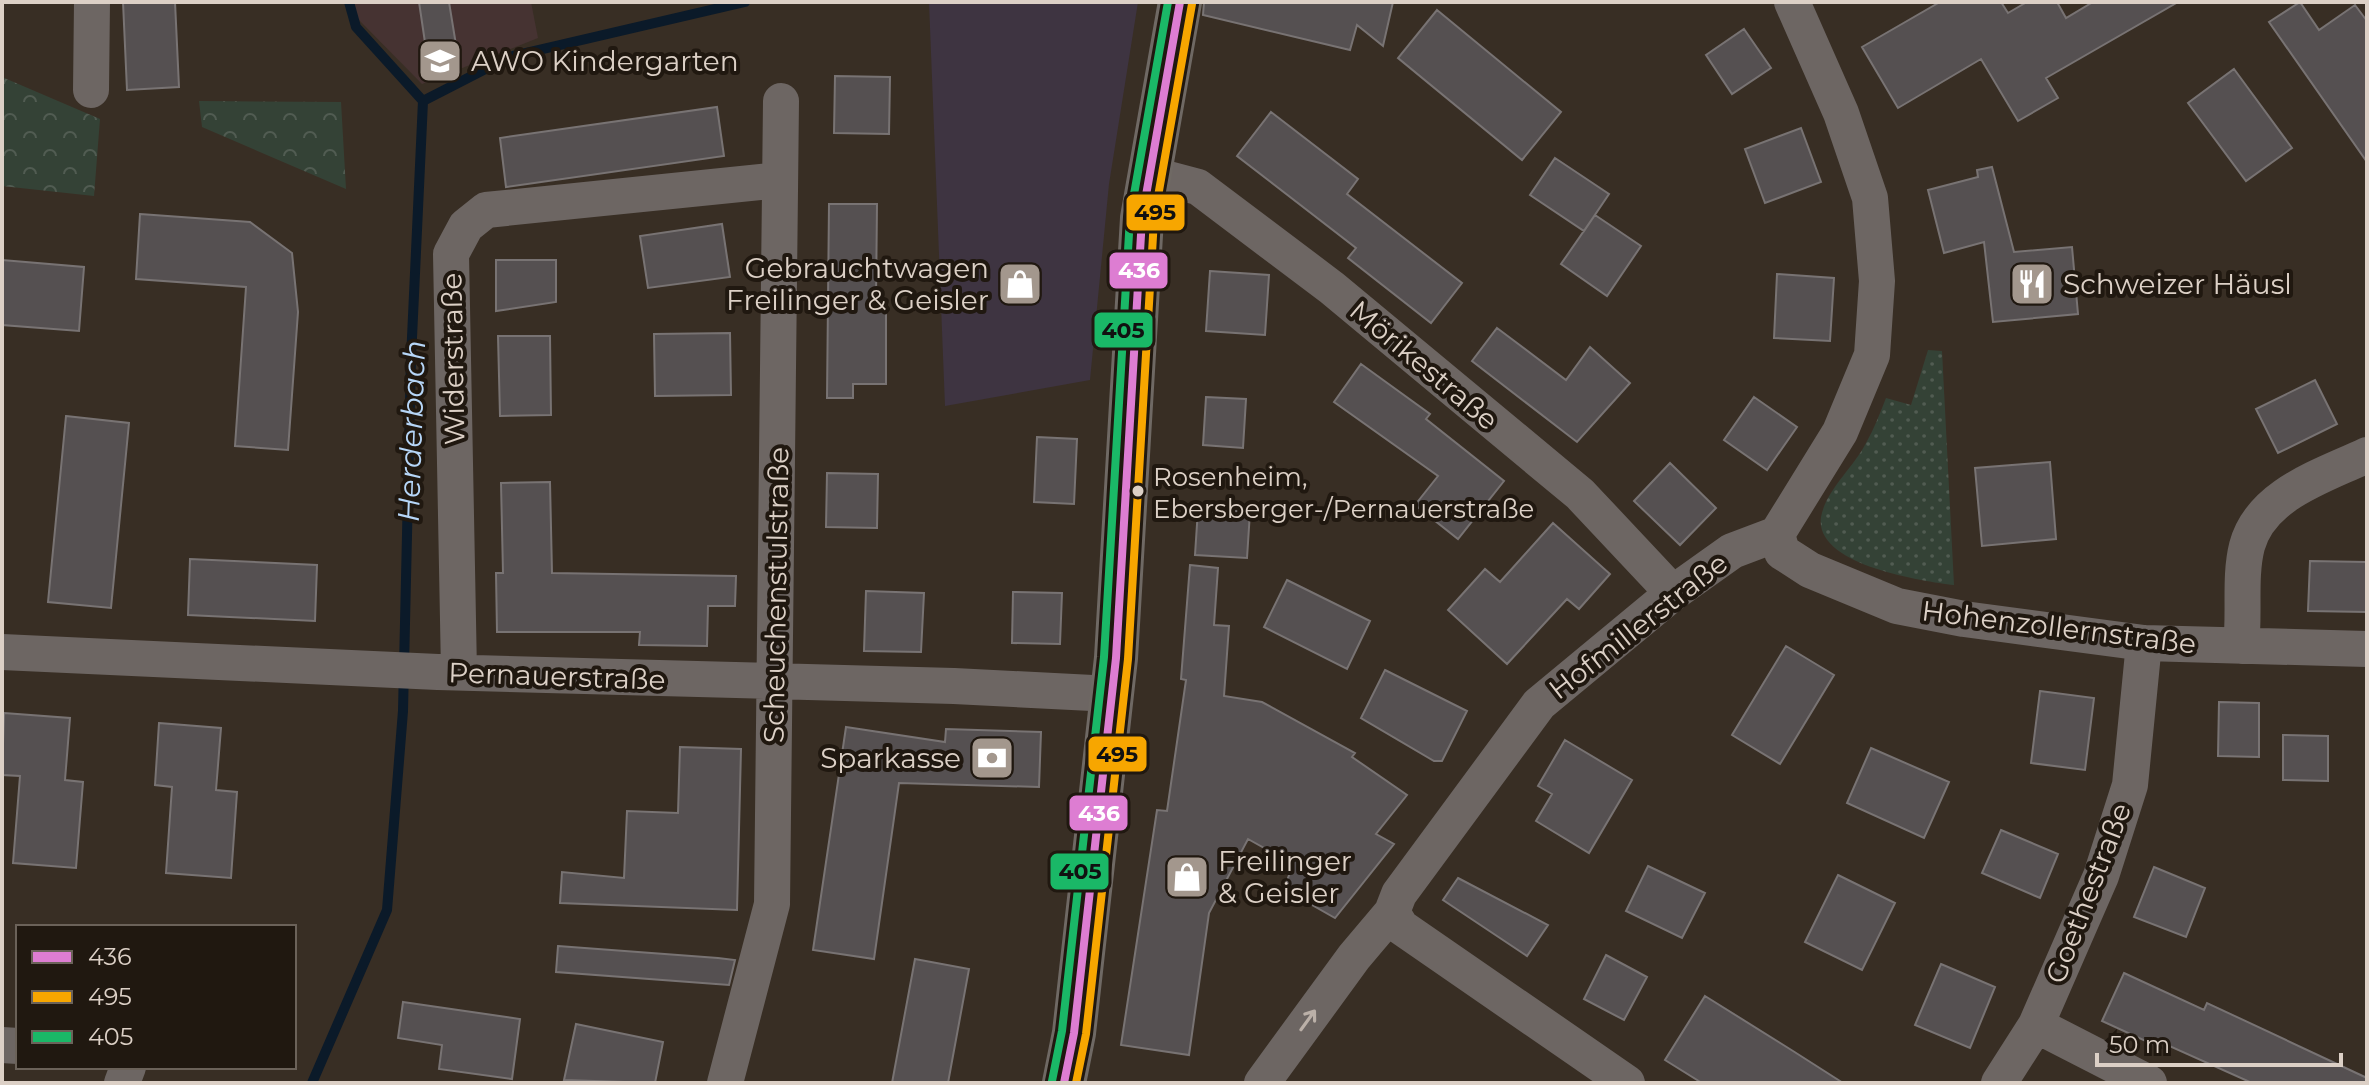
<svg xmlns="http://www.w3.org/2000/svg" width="2369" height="1085" font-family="Montserrat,sans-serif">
<defs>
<pattern id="grass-dots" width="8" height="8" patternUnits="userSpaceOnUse" patternTransform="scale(2)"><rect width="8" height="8" fill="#344236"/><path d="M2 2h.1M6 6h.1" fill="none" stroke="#515c52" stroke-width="1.8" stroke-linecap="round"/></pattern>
<pattern id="park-crowns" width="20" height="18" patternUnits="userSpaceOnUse" patternTransform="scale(2)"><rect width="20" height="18" fill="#344236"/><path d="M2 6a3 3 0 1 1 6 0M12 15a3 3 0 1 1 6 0" fill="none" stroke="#515c52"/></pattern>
</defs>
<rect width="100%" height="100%" fill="#382e24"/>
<path fill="#3e3441" d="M929,2H1138L1109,184L1090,380L945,406Z"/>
<path fill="#463332" d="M351,2H531L538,38L422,84L357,18Z"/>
<path fill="url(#grass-dots)" d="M1928,350L1942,351L1954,585C1922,581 1814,565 1821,517C1826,490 1854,467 1866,443C1874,429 1880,413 1886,398L1911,405Z"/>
<path fill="url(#park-crowns)" d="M2,77L100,119L94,196L2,186Z
M199,101L341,102L346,189L202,127Z"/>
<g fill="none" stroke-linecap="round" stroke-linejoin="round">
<path stroke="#0b1a29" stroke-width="10" d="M349,2L356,27L423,101
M312,1083L387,910L403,711L411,359L423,101L509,57L745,2"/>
</g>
<path fill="#555051" stroke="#787373" stroke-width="2" d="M123,2H175L179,87L127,90Z
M419,2H449L457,51L427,56Z
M1204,2H1393L1383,46L1357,25L1350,50L1203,15Z
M1940,2H2001L2008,13L2027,2H2057L2066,18L2093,2H2178L2046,78L2058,98L2018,121L1981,59L1898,108L1862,47Z
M2300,2L2319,30L2355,5L2367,21V162L2269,22Z
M1437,10L1561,112L1522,160L1398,58Z
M1744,29L1771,68L1732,94L1706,55Z
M2234,69L2292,148L2246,181L2188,103Z
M835,76L890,77L889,134L834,133Z
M717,107L724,156L506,187L500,138Z
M1271,112L1358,179L1347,194L1462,283L1431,323L1348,258L1356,248L1237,156Z
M1801,128L1821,182L1765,203L1745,149Z
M1555,158L1609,194L1584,231L1530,195Z
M1992,167L2014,252L2072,247L2078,314L1993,322L1984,242L1944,253L1928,190L1978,177L1977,170Z
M829,204H877L876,300H886V384H853V398H827Z
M140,214L250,222L292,253L298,312L288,450L235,446L246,287L136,279Z
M1595,215L1641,246L1607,296L1561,264Z
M722,224L730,277L648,288L640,236Z
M2,260L84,267L79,331L2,325Z
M496,260H556V302L496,311Z
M1210,271L1269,275L1265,335L1206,331Z
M1777,274L1834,278L1830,341L1774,338Z
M1497,328L1566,380L1590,347L1630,383L1577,442L1472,361Z
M730,333L731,395L655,396L654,334Z
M498,336H550L551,415L500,416Z
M1361,364L1430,414L1426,419L1504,481L1458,539L1415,505L1438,476L1334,402Z
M2315,380L2337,424L2278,453L2256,409Z
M1206,397L1246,399L1243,448L1203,445Z
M1754,397L1797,427L1767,470L1724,440Z
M66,416L129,423L111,608L48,602Z
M1037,437L1077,439L1074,504L1034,502Z
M2050,462L2056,539L1982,546L1975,468Z
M1670,463L1716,508L1680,545L1634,501Z
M827,473L878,474L877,528L826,527Z
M550,482L552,573L736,576L735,606H708L707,646L639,645L640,632H497L496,573H503L501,483Z
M1198,509L1250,512L1247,558L1195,555Z
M1553,523L1610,574L1579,609L1567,599L1507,664L1448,610L1485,569L1500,582Z
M190,559L317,565L315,621L188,615Z
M2310,561L2367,562V612L2308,611Z
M1190,565L1218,568L1214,625L1229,626L1224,696L1262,702L1355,753L1352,757L1407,795L1376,834L1394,844L1335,918L1284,889L1293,864L1248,839L1209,913L1189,1055L1121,1045L1157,810L1167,811L1186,680L1181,679Z
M1287,580L1370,621L1347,669L1264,627Z
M866,591L924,593L921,652L864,651Z
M1013,592L1062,593L1060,644L1012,643Z
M1786,646L1834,675L1780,764L1732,735Z
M1385,670L1467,711L1442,761H1434L1361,718Z
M2040,691L2094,698L2085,770L2031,763Z
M2219,702L2259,703V757L2218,756Z
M4,713L70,718L65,780L83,782L76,868L13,863L20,776L2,775Z
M159,723L221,728L216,790L237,792L231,878L166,873L172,787L155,785Z
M846,727L945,742L946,729L1041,732L1039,787L899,783L874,959L813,950Z
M2283,735L2328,736V781L2283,780Z
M1565,740L1632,780L1589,853L1536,821L1552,794L1538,786Z
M680,747L741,749L737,910L560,903L562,872L624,878L627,811L678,813Z
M1871,748L1949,782L1924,838L1847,803Z
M2001,830L2058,854L2040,898L1982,873Z
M1648,866L1705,893L1682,938L1626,911Z
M2154,867L2205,888L2186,937L2134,917Z
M1838,875L1895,903L1862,970L1805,942Z
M1458,878L1548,925L1527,956L1443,900Z
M558,946L718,958L735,960L729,985L716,984L556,972Z
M1606,955L1647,977L1624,1020L1584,999Z
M915,959L969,969L948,1083H892Z
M1941,964L1995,987L1970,1048L1915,1025Z
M2124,973L2204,1010L2207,1003L2367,1078V1083H2252L2154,1039L2152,1044L2102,1021Z
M1705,996L1793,1051L1843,1083H1702L1665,1060Z
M403,1002L520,1019L512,1079L439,1069L442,1045L398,1038Z
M576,1024L663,1042L655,1083L564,1080Z"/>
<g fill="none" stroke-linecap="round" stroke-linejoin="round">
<path stroke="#6d6663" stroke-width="36" d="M91,90L92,2
M1149,174L1198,187L1332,288L1580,494L1673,593
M1777,534L1782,552L1810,570L1897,606L1964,619L2144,643L2367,649
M2241,646C2245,614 2239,577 2247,546C2261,494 2323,476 2367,455
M2,652L438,672L954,686L1112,694
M459,672L451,254L466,226L486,210L780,180
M1392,912L1401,927L1627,1083
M2036,1025L2149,1083
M2,1045L18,1046
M122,1083L128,1067
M725,1083L772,904L781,101
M1262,1083L1354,957L1392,912L1399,894L1539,704L1673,593L1732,551L1777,534L1840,432L1872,355L1877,281L1870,198L1841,113L1792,2
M1999,1083L2036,1025L2101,876L2130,785L2144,643"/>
<path stroke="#6f6964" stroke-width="44" d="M1064,1083L1074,1033L1116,658L1142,218L1180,2"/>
<g stroke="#201810" stroke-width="14">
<path id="bus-1" d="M1064,1083L1074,1033L1116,658L1142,218L1180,2"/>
</g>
<g stroke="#201810" stroke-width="14">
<path id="bus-2" d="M1076,1083L1086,1034L1128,659L1154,219L1192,4"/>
</g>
<g stroke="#201810" stroke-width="14">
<path id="bus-3" d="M1052,1081L1062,1031L1104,657L1130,217L1168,2"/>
</g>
<use href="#bus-1" stroke="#dd7dd2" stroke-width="8"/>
<use href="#bus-2" stroke="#f7a600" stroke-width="8"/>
<use href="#bus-3" stroke="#1ab867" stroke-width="8"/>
</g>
<defs><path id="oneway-shaft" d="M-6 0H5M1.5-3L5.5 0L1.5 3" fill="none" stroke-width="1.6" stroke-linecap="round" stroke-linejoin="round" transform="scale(2)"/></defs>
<use stroke="#bbb0a8" href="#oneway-shaft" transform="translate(1308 1020) rotate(-54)"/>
<defs>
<g id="school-square" transform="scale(2.3)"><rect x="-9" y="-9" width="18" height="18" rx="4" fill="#a3978d" stroke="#201810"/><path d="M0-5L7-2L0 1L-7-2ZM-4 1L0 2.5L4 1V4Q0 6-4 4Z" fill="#fff"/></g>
<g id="shop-square" transform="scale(2.3)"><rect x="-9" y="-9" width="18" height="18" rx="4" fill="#a3978d" stroke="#201810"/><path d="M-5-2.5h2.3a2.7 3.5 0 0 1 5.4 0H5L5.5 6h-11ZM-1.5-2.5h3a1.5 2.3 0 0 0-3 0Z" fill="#fff"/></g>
<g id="restaurant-square" transform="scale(2.3)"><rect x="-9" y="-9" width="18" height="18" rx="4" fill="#a3978d" stroke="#201810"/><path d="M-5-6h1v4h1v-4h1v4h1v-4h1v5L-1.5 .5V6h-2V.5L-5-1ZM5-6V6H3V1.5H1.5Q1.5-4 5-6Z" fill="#fff"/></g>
<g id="bank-square" transform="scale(2.3)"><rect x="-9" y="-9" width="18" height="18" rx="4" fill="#a3978d" stroke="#201810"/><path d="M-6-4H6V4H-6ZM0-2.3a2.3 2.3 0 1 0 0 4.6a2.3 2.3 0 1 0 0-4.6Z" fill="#fff"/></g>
</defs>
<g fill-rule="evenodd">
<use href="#school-square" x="440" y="61"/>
<use href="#shop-square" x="1020" y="284"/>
<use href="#restaurant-square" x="2032" y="284"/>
<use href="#bank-square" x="992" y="758"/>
<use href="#shop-square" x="1187" y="877"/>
</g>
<circle fill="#dcd0c6" stroke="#201810" stroke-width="3" cx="1138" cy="491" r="7"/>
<g text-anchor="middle" stroke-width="8" stroke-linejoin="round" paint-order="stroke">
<g font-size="26" fill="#dcd0c6" stroke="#201810" text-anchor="start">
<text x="1153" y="486">Rosenheim,<tspan x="1153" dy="32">Ebersberger-/Pernauerstraße</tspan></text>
</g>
<g font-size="28" fill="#dcd0c6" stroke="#201810" text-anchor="start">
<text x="471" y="71">AWO Kindergarten</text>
<text x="989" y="278" text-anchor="end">Gebrauchtwagen<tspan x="989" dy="32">Freilinger &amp; Geisler</tspan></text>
<text x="2063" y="294">Schweizer Häusl</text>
<text x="961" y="768" text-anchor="end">Sparkasse</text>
<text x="1218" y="871">Freilinger<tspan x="1218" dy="32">&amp; Geisler</tspan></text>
</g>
<g font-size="28" fill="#dcd0c6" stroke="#201810">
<text transform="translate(453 359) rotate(-91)" y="10">Widerstraße</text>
<text transform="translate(1424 365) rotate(40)" y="10">Mörikestraße</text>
<text transform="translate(776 595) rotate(-89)" y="10">Scheuchenstulstraße</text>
<text transform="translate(1638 626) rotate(-38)" y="10">Hofmillerstraße</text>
<text transform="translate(2059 627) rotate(7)" y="10">Hohenzollernstraße</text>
<text transform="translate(557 676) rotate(2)" y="10">Pernauerstraße</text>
<text transform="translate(2088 893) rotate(-69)" y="10">Goethestraße</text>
</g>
<g font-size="30" font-style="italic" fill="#b6d6f8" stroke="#201810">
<text transform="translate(412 431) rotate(-88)" y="10">Herderbach</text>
</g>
</g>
<g stroke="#201810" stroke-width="3">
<rect x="1125" y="193" width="61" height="39" rx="8" fill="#f7a600"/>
<rect x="1108" y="251" width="61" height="39" rx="8" fill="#dd7dd2"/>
<rect x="1093" y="311" width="61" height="38" rx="8" fill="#1ab867"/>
<rect x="1087" y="735" width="61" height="38" rx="8" fill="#f7a600"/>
<rect x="1068" y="794" width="61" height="38" rx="8" fill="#dd7dd2"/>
<rect x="1049" y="852" width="61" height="39" rx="8" fill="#1ab867"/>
</g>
<g font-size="22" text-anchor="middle" font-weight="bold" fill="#fff">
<text x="1139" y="278">436</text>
<text x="1099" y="821">436</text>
</g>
<g font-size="22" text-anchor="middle" font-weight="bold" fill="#111">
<text x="1155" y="220">495</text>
<text x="1123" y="338">405</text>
<text x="1117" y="762">495</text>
<text x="1080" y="879">405</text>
</g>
<rect width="2369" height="1085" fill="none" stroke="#dcd0c6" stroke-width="8"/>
<rect x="16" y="925" width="280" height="144" fill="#201810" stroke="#6b6259" stroke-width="2"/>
<rect x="32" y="951" width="40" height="12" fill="#dd7dd2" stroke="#6b6259" stroke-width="2"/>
<text x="88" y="965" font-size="24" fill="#dcd0c6">436</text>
<rect x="32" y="991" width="40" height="12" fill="#f7a600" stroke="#6b6259" stroke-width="2"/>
<text x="88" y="1005" font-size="24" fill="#dcd0c6">495</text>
<rect x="32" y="1031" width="40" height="12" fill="#1ab867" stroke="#6b6259" stroke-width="2"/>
<text x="88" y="1045" font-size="24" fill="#dcd0c6">405</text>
<path d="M2097 1053v12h244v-12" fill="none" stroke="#dcd0c6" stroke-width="4"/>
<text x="2109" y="1053" font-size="24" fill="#dcd0c6" stroke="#201810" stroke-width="6" paint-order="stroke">50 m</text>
</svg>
